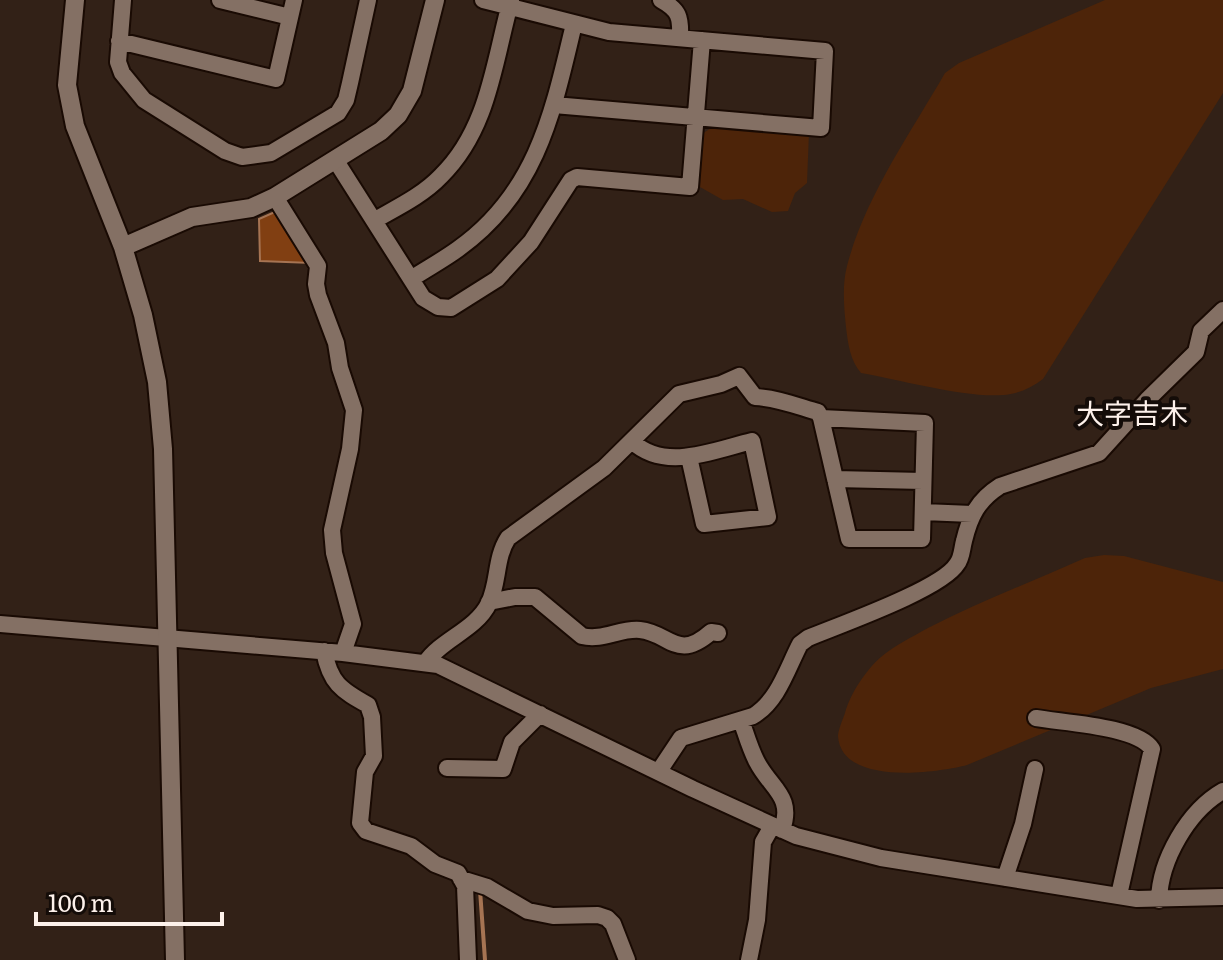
<svg xmlns="http://www.w3.org/2000/svg" width="1223" height="960" font-family="Literata,'Noto Sans JP',serif">
<rect width="100%" height="100%" fill="#322117"/>
<path fill="#4d2409" d="M1105,0H1223V93L1043,379C1031,388 1018,394 1003,395C965,398 901,380 861,373C850,360 848,344 846,327C844,307 842,285 847,266C865,197 910,134 945,73L959,63Z
M714,126L809,132L807,183L795,193L788,211L772,212L743,199L723,200L700,187L702,134Z
M1104,555L1124,556L1223,582V669L1151,688L967,765C937,773 841,786 838,736C838,730 843,719 845,713C850,694 866,670 881,657C895,645 912,637 928,628C979,602 1033,581 1085,558Z"/>
<path fill="#813f12" stroke="#a67453" stroke-width="2" d="M277,211L311,263L260,261L259,219Z"/>
<g fill="none" stroke-linecap="round" stroke-linejoin="round">
<path stroke="#a67453" stroke-width="4" d="M480,890L485,960"/>
<g stroke="#190a03" stroke-width="20">
<path id="minor" d="M123,0L118,62L122,73L144,100L225,151L242,157L271,153L338,113L346,100L350,83L368,0
M220,0L290,17
M483,0L609,32L825,51L821,128L554,105
M661,0C679,10 681,17 680,38
M119,41L276,79L294,0
M336,161L423,298L438,307L451,308L497,279L531,242L571,180L577,177L690,187L702,40
M275,197L318,266L316,284L318,295L336,343L340,368L354,410L350,449L332,530L334,553L353,624L343,653
M375,220C398,207 423,195 441,176C489,129 494,61 511,0
M411,279C426,269 443,260 458,249C537,193 553,112 574,24
M821,418L925,423L922,539H849Z
M633,442C665,472 715,450 752,441L768,517L704,524L689,457
M835,479L923,481
M923,512L972,514
M489,602L515,597H535L582,636C603,641 620,628 640,630C670,633 677,662 711,632L718,633
M0,624L343,653L438,665L693,789L796,836L881,858L1137,899L1223,897
M324,651C330,683 341,690 368,705L372,717L374,756L365,772L360,823L366,831L411,846L435,864L458,873L465,886L468,960
M426,662C442,639 476,630 489,603C499,582 495,558 508,538L604,468L679,394L721,384L739,376L755,397C777,398 797,406 818,412L821,418
M1036,718C1064,723 1137,726 1152,749L1119,895
M741,720C746,734 750,749 757,762C771,789 794,796 782,830
M447,768L503,769L512,742L540,714
M659,771L681,738L753,716C778,701 787,669 800,644L808,638C839,625 942,589 957,564C962,558 962,548 964,541C970,516 978,500 1000,486L1099,453L1147,400L1196,352L1201,331L1223,310
M1005,878L1023,824L1035,769
M461,879L487,887L528,911L553,916L598,915L607,918L613,924L627,960
M1159,900C1160,860 1188,811 1223,791
M749,960L757,920L763,842L772,826"/>
</g>
<g stroke="#190a03" stroke-width="22">
<path id="tertiary" d="M75,0L67,85L75,126L123,247L143,315L157,382L163,449L175,960
M123,247L192,217L251,208L275,197L381,131L398,115L412,91L435,0"/>
</g>
<use href="#minor" stroke="#847064" stroke-width="16"/>
<use href="#tertiary" stroke="#847064" stroke-width="18"/>
</g>
<g text-anchor="middle" stroke-width="8" stroke-linejoin="round" paint-order="stroke">
<g font-size="28" fill="#fdf1eb" stroke="#140c08">
<text x="1132" y="424">大字吉木</text>
</g>
</g>
<path d="M36 912v12h186v-12" fill="none" stroke="#fdf1eb" stroke-width="4"/>
<text x="48" y="912" font-size="24" fill="#fdf1eb" stroke="#140c08" stroke-width="6" paint-order="stroke">100 m</text>
</svg>
